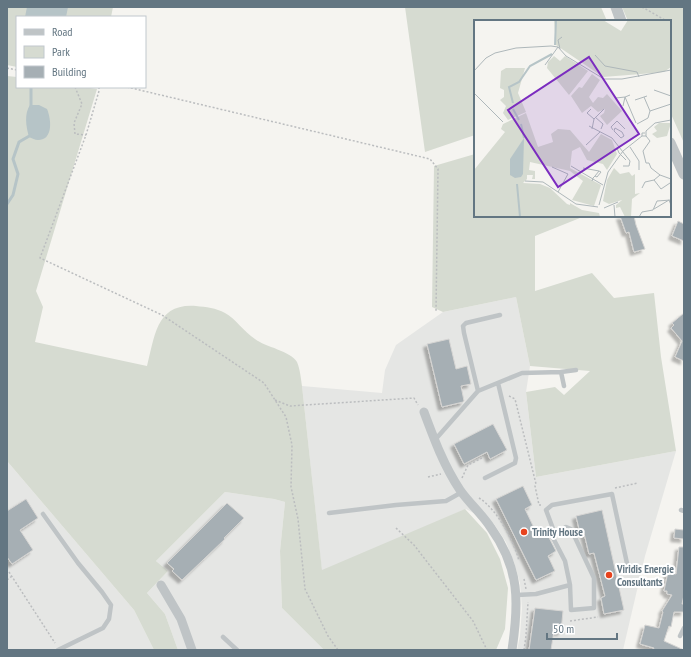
<svg xmlns="http://www.w3.org/2000/svg" width="691" height="657" font-family="'PT Sans Narrow',sans-serif">
<defs>
<filter id="shadow"><feDropShadow dx="-3.5" dy="3.5" stdDeviation="1" flood-color="#0004"/></filter>
</defs>
<rect width="100%" height="100%" fill="#f5f4f0"/>
<path fill="#e5e6e4" d="M516,297L530,366L526,392L536,477L676,451L645,556L623,650H517L520,636L522,608L520,583L514,562L506,542L494,524L466,509L322,572L302,386L382,393L385,370L396,345L423,326L443,312Z
M7,461L134,610L154,650H7Z
M225,492L274,499L285,502L280,551L282,608L324,650H178L165,614L147,593L168,571L156,561Z"/>
<path fill="#d6dbd1" d="M7,7H113L111,17H17V67L7,65Z
M405,7H601L607,21H475V135L425,152Z
M622,7H684V143L670,112V21H628Z
M7,76L17,77V87H84L97,89L36,291L43,307L35,342L147,366C155,336 156,303 196,306C206,307 216,308 225,313C236,319 244,332 255,339C265,347 291,351 297,362C300,369 301,379 302,386L322,570L465,509L487,533L500,559L508,588L505,629L496,650H324L282,608L280,551L285,502L274,499L225,492L156,561L168,571L147,593L165,614L178,650H154L134,610L7,461Z
M475,154V216H585L535,236V291L592,273L614,298L654,293L661,357L676,451L536,477L526,392L555,387L564,395L590,371L530,366L516,297L443,312L432,307L434,166Z"/>
<path fill="#b6c4c7" d="M27,7H68L66,17H25Z
M30,105H39L47,109C51,118 54,140 38,140C35,140 32,138 29,137C26,126 24,114 30,105Z"/>
<g fill="none" stroke-linecap="round" stroke-linejoin="round">
<path stroke="#b6c4c7" stroke-width="3" d="M31,107V87
M7,204L13,195L18,174L13,159L19,142L31,135"/>
</g>
<path fill="#a6afb4" stroke="#d6d5d3" filter="url(#shadow)" d="M620,216H634L636,225L645,249L634,252L629,232L626,233Z
M678,221L684,224V241L672,236Z
M684,313V361L675,357L682,341L671,328L674,325L672,323Z
M449,339L456,369L467,366L471,384L461,386L464,401L463,402L442,407L427,344Z
M493,424L507,450L490,459L487,452L464,464L454,444Z
M523,486L532,505L525,509L537,534L545,530L556,551L548,556L555,571L536,580L496,499Z
M26,499L38,518L20,530L33,550L12,564L7,557V511Z
M227,503L244,518L224,538L225,539L182,580L172,571L174,569L167,563Z
M602,510L624,610L604,614L601,598L605,596L594,553L589,554L584,533H580L576,516Z
M675,529L684,530V539L674,538Z
M679,547H684V595L682,604H684V612H674L671,627L669,626L664,641L684,650H653L654,648L640,644L645,625L659,628L663,612L662,611L672,595L667,594V591H664L668,572L676,574Z
M535,608L563,611L561,632L554,631L551,650H529Z"/>
<g fill="none" stroke-linecap="round" stroke-linejoin="round">
<path stroke="#bbbdbf" stroke-width="1.5" stroke-dasharray="2 2" stroke-linecap="butt" d="M642,7L665,20
M7,68L17,70
M75,87L82,104L74,123L75,134L86,135
M99,87V91L86,135L40,258L162,315L264,383L286,417L292,445L291,487L298,519L305,589L328,636L338,650
M127,87L430,159L438,169L436,311
M509,396L515,399L536,484L535,486L539,505H541
M275,400L290,406L414,398L418,405
M428,477L441,474
M462,478L468,465L482,458
M615,488L638,483
M479,498C497,509 514,541 519,561
M396,528L414,545L473,621L487,650
M9,572L55,643
M524,579L526,589
M7,580L12,576
M570,621L598,617
M524,650L526,636L528,602"/>
<path stroke="#bfc4c6" stroke-width="4.5" d="M561,372L564,386
M478,391L464,333L463,326L466,323L500,315
M434,441L478,391L522,373L561,372L576,370
M485,478L515,463L516,458L498,383
M681,510L684,511
M329,513L396,505L446,501L462,492
M43,514L78,563L102,592L111,605L109,619L103,628L58,650
M566,527L571,529L594,578V608L571,610L570,585L565,561L552,536Z
M555,534L546,510L552,505L612,494L628,568
M517,595L536,594L570,585
M680,636L684,628
M223,637L237,650"/>
<path stroke="#bfc4c6" stroke-width="9" d="M424,412C434,439 444,466 460,490C469,503 482,514 491,528C520,568 519,603 512,650
M161,585L181,619L192,650"/>
<path stroke="#bfc4c6" stroke-width="11" d="M616,7L621,21
M670,143L684,174"/>
</g>
<g fill="#e7431e" stroke="#fff" stroke-width="1.5">
<circle cx="524" cy="532" r="4"/>
<circle cx="609" cy="575" r="4"/>
</g>
<g text-anchor="middle" stroke-width="4" stroke-linejoin="round" paint-order="stroke">
<g font-size="11" font-weight="bold" fill="#637682" stroke="#fff" text-anchor="start">
<text x="532" y="536">Trinity House</text>
<text x="617" y="573">Viridis Energie<tspan x="617" dy="13">Consultants</tspan></text>
</g>
</g>
<g transform="translate(474 20)">
<rect width="197" height="197" fill="#f5f4f0"/>
<path d="M80,0H129L147,11L154,0H197V47L190,52L167,54L168,48L167,54L129,57L82,25ZM80,36L86,41L91,36L114,51L95,75L73,48L74,42ZM32,48H51L44,73L52,92L34,100L29,93L32,86L26,80L30,77V70L26,68L27,51ZM118,54L126,60L115,77L119,83L124,77L129,78L133,74L148,91L133,105L126,96L130,93L131,89L124,92L117,86L108,93L97,76L105,67L108,68ZM52,93L64,127L79,122L77,114L84,109L96,110L115,132L127,114L138,120L143,134L133,150L129,144L113,140L106,127L98,131L96,148L127,165L120,186L98,180L109,161L96,151L56,142L55,150L61,151V159H58L59,155H53V159L49,163L66,164L76,168L93,184L96,185V183L108,190L125,193L126,197H0V150L31,112L27,109L29,104ZM185,103H197L193,116L183,118L178,114L183,111L180,107ZM140,148L146,154L155,152L158,156L161,154V174L166,173L158,179L157,197H151L146,187L142,188V185L148,180L135,184L129,181L133,160Z" fill="#d6dbd1"/>
<path d="M50,118L49,154L47,157L41,158L36,155V139Z" fill="#b6c4c7"/>
<path fill="none" stroke="#b6c4c7" stroke-width="2" d="M81,25L82,0M39,83L35,67L45,62L56,46L78,34M39,89L45,100M47,104L50,118M43,164L46,197"/>
<path fill="none" stroke="#aeb7ba" stroke-width="1" d="M86,29L84,20L88,17M121,35L131,46L163,52L165,57M71,45L84,27M0,51L12,38L21,33L42,28L77,26L84,27L92,36L130,59H148L197,50M180,70L197,76M0,73L29,102M170,77L176,91M142,78L151,77L162,103M161,80L173,76M149,86L151,77L156,75M117,89L113,93L120,99M121,97L129,104L127,109M163,104L174,98L176,91L197,84M115,106L138,118L156,141L155,146H149M141,108L148,112L150,116L147,118L140,111ZM118,109L120,99L130,89M139,110L137,107L143,101L151,109M171,113H168V116H172V111L181,103L197,100M172,116L176,121L169,131L172,143M112,125L126,112M156,127L165,141V150M143,128L145,133L152,140M172,143H175L177,148L186,155L197,159M97,146L129,165M78,147L94,154L84,172M109,148L125,151M180,160L187,169L196,163M51,161L69,162L102,184L124,187M118,161L119,158L121,156L125,151L127,152L123,157L121,156M168,168L171,162L180,160L186,155M125,185L134,152L149,131L168,116M140,185L141,197M130,188L144,182M180,189L195,180L197,185M165,197L168,192L179,190L183,181L197,180"/>
<path fill="#7b2cbf" fill-opacity="0.15" stroke="#7b2cbf" stroke-width="2" d="M115,37L165,114L84,167L34,90Z"/>
<rect width="197" height="197" fill="none" stroke="#637682" stroke-width="2"/>
</g>
<rect width="691" height="657" fill="none" stroke="#637682" stroke-width="16"/>
<rect x="16" y="16" width="130" height="72" fill="#ffffff" stroke="#c1c8cd"/>
<rect x="24" y="29" width="20" height="6" fill="#bfc4c6" stroke="#c1c8cd"/>
<text x="52" y="36" font-size="12" fill="#637682">Road</text>
<rect x="24" y="46" width="20" height="12" fill="#d6dbd1" stroke="#c1c8cd"/>
<text x="52" y="56" font-size="12" fill="#637682">Park</text>
<rect x="24" y="66" width="20" height="12" fill="#a6afb4" stroke="#c1c8cd"/>
<text x="52" y="76" font-size="12" fill="#637682">Building</text>
<path d="M547 633v6h70v-6" fill="none" stroke="#637682" stroke-width="2"/>
<text x="553" y="633" font-size="12" fill="#637682" stroke="#ffffff" stroke-width="3" paint-order="stroke">50 m</text>
</svg>
